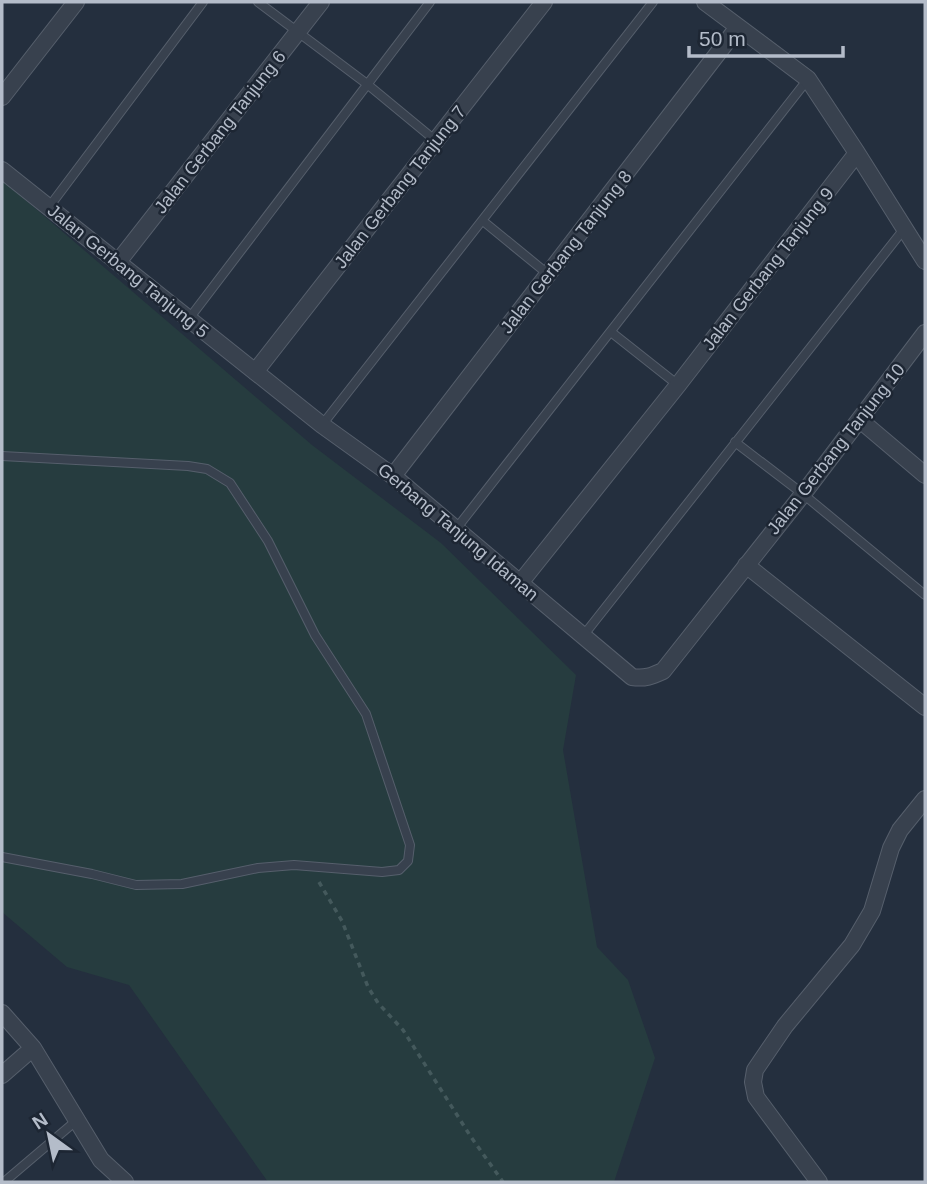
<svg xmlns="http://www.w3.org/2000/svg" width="927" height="1184" font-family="Arial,sans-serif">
<rect width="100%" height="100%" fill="#242f3e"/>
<path fill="#263c3f" d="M2,180L312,445L441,543L576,675L563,750L597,947L628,980L655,1058L614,1182H268L129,985L67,967L2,912Z"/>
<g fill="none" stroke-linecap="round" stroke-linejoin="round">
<g stroke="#565f6c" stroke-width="10">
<path id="service" d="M258,2L367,84L436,141
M49,207L203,2
M483,221L549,275
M188,320L430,2
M611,332L678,385
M322,425L653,2
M735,442L803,494L925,595
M2,456L188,466L207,469L230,483L268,541L315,635L366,714L410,845L408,861L399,870L382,872L294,865L258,868L182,884L136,885L92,874L2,857
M456,529L808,79
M583,636L904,229
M4,1182L77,1120"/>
</g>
<g stroke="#565f6c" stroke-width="18">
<path id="minor" d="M705,2L808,79L857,153L925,261
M2,97L76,2
M2,170L322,425L393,476L632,677C645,679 652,676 663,671L803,494L925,333
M118,262L321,2
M255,372L544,2
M860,420L925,475
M393,476L738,27
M746,565L925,707
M520,583L678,385L857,153
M2,1013L33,1048L101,1160L125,1182
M2,1075L33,1048
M819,1182L756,1097L753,1082L755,1070L785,1026L852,945L872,911L891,848L900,830L925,799"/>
</g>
<path stroke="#44595c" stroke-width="3.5" stroke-dasharray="5 5" stroke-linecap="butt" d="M319,882L342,921L368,987L378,1003L403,1030L471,1137L503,1182"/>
<use href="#service" stroke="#38414e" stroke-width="8"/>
<use href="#minor" stroke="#38414e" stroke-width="16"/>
</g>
<g text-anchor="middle" stroke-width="5" stroke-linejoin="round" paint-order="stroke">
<g font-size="18" fill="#b4bcc9" stroke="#1d2633">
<text transform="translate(220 132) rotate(-52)" y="6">Jalan Gerbang Tanjung 6</text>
<text transform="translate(400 187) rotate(-52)" y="6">Jalan Gerbang Tanjung 7</text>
<text transform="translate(566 252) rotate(-52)" y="6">Jalan Gerbang Tanjung 8</text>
<text transform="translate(768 269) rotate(-52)" y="6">Jalan Gerbang Tanjung 9</text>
<text transform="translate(128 271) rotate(39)" y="6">Jalan Gerbang Tanjung 5</text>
<text transform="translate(836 449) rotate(-52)" y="6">Jalan Gerbang Tanjung 10</text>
<text transform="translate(458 532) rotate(40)" y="6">Gerbang Tanjung Idaman</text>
</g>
</g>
<rect width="927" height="1184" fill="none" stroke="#b4bcc9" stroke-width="7"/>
<g transform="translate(49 1135) rotate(327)" stroke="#1d2633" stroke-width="5" paint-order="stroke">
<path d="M0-5L12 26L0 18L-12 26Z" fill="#b4bcc9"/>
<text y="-10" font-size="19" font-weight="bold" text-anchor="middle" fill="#b4bcc9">N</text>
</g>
<path d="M689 46v10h154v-10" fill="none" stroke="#b4bcc9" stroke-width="3.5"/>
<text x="699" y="46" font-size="21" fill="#b4bcc9" stroke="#1d2633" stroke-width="5" paint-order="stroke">50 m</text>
</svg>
